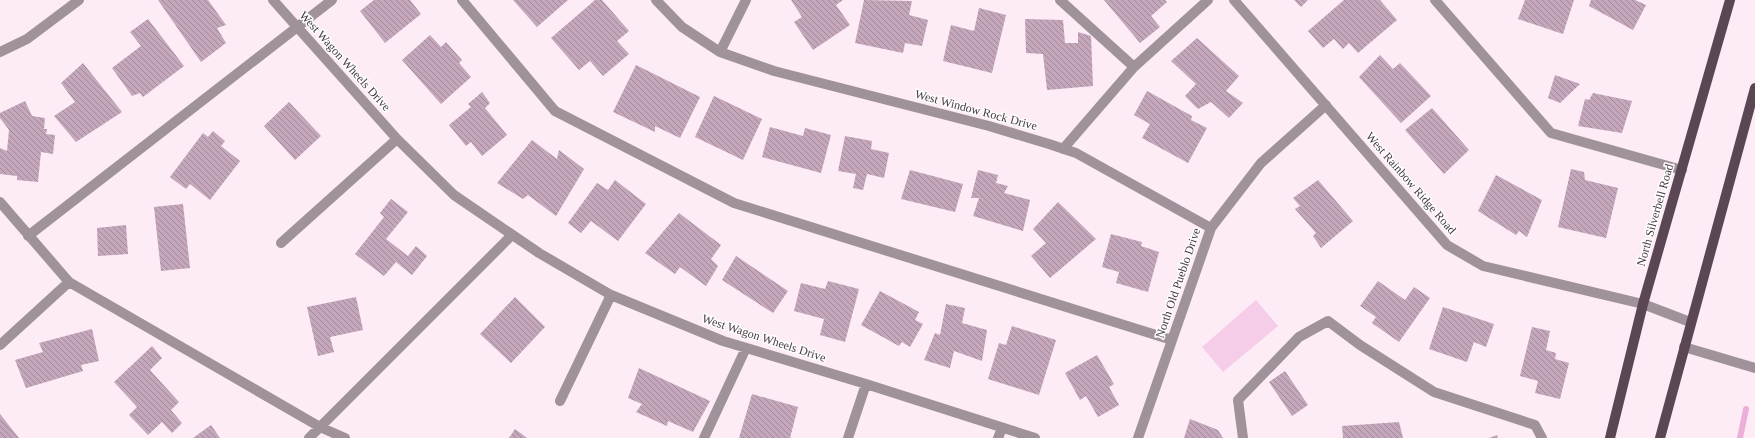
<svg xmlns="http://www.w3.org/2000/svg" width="1755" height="438" font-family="'Times New Roman',serif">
<defs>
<pattern id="building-back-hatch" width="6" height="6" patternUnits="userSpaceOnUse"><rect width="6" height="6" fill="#c4a7ba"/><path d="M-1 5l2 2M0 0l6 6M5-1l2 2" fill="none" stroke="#a18999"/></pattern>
</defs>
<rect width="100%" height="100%" fill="#fdebf6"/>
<path fill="#f6cde8" d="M1256,300L1278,326L1223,372L1202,347Z"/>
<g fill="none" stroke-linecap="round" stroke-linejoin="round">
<path stroke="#ecafd8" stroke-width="6" d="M1740,438L1746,409"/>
</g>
<path fill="url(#building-back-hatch)" d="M158,0H208L226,25L217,28L226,43L201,62Z
M374,0H410L421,14L385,43L360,11Z
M513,0H568L537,27Z
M595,0H602L629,31L617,41L629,54L603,76L590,61L579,70L551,38Z
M791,0H843L836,5L850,25L813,50L794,22L802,17Z
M864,0L912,1L909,15L928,20L922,46L905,43L903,53L855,43Z
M1104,0H1165L1167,2L1151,16L1160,27L1140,43Z
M1294,0H1308L1301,7Z
M1344,0H1380L1397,20L1358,53L1349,43L1343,49L1334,39L1323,48L1308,31Z
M1525,0H1574L1563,34L1518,19Z
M1591,0H1635L1646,5L1633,30L1589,6Z
M979,8L1006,15L992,73L943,61L951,25L974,31Z
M148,19L184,66L143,97L140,93L132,96L112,68L141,46L130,32Z
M1025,19L1063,20L1065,43H1078V32L1091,36L1093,86L1047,90L1043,54L1026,53Z
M430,35L441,47L446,42L462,60L459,63L471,77L441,104L402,60Z
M1197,38L1239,76L1226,91L1243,103L1229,118L1211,102L1198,109L1185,96L1196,84L1171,61Z
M1380,55L1393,69L1400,63L1431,96L1401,123L1359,77Z
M83,63L122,112L76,142L54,116L75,102L61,83Z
M636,65L700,97L680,138L655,126V132L613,112Z
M1555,75L1580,84L1560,103L1548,98Z
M1147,91L1192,116L1191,120L1207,128L1188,163L1142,138L1150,124L1134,115Z
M482,92L490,103L485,108L507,135L482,156L471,142L466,146L449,125L471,107L468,104Z
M1593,93L1632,101L1622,133L1578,126L1585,99L1589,100Z
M714,96L762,119L743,160L695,137Z
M25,101L32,116L45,118L44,129H47L46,134L55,135L53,154L41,152L38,182L17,180V176L0,174V148L7,151L9,130L0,118V113Z
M289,102L321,136L295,160L264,126Z
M1432,108L1469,150L1444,174L1405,130Z
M770,127L803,136L805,128L831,135L821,173L762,157Z
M213,131L225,141L221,146L240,161L210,200L190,184L186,189L170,177L203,133L208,137Z
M845,136L872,141L871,149L889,153L884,178L867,174L863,190L853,188L856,174L838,171Z
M532,140L557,159L559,150L584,169L556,216L528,195L523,199L497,183Z
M1571,169L1584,172L1585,180L1618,188L1606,238L1558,227Z
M910,170L963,184L955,212L901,199Z
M978,170L998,175L996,183L1008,186L1004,193L1030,200L1023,231L973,216L979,198H971Z
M1496,175L1542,200L1527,237L1519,231L1516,235L1478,211Z
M615,180L646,204L618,241L591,221L581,233L568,223L597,183L608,190Z
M1318,180L1353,221L1321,248L1313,236L1316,233L1295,209L1300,206L1293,198Z
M391,199L408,212L386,239L408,256L416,246L427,256L412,275L396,262L384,276L355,254L384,217L380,213Z
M1058,202L1096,239L1050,278L1031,256L1046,243L1033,229Z
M183,204L190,268L161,271L154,207Z
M679,213L721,245L711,259L718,266L706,286L680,267L675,274L645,253Z
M126,225L128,254L98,256L97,228Z
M1111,234L1142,242L1141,246L1159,252L1148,292L1116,283L1119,272L1102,267Z
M736,256L788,291L773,313L722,280Z
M828,281L859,289L845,342L820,335L824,319L794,311L801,283L825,289Z
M1378,281L1405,300L1414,287L1430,298L1399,342L1372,323L1376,317L1360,306Z
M880,291L919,312L915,320L923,324L910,347L902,342L899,346L861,325Z
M356,297L363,330L330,337L334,352L318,356L307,307Z
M515,297L545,327L511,363L480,334Z
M946,304L965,308L962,323L987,330L982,361L954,351L950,368L924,360L935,333L940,335Z
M1443,307L1494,324L1486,347L1474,342L1467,362L1429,349Z
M1012,326L1056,340L1039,395L988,379L999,343L1006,345Z
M1532,327L1550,331L1546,350L1556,353L1555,359L1569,363L1560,399L1535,393L1538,381L1520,376Z
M92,329L99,361L81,365L83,371L26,388L15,360L43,352L39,343Z
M152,346L162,358L150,370L179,402L171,410L182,423L172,433L162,422L148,435L129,415L137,407L114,382Z
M1097,355L1114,384L1109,387L1119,405L1098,417L1086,396L1080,400L1065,373Z
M639,368L710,401L693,432L668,421L667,426L636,412L642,404L628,398Z
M1285,371L1308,405L1292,416L1269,382Z
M752,394L798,407L790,438H739Z
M0,414L19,438H0Z
M1190,419L1218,430L1223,438H1184Z
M1399,422L1403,438H1343L1342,426Z
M211,425L220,438H193Z
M515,429L527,438H509Z
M1497,435L1498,438H1489Z"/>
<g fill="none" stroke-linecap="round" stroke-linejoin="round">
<path stroke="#9f929a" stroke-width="10" d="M273,0L397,139L454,195L539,253L611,295L723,341L866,384L1035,438
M462,0L555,111L734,203L1172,340
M656,0L682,27L720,52L774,71L989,126L1049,144L1076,153L1211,228
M1060,0L1134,67
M1234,0L1447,245L1483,266L1643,304L1690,322
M1435,0L1551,133L1682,170
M0,52L27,39L79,0
M720,52L746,0
M1063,149L1134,67L1208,0
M0,202L69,282L320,427L345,438
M28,236L332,0
M281,243L397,139
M0,345L69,282
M1684,347L1755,368
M560,401L611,295
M309,438L512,235
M704,438L746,348
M848,438L866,384
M998,438L1002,428
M1138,438L1211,228L1261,163L1326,105
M1243,438L1238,400L1299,337L1328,321L1360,345L1434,392L1535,425L1542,438"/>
<path stroke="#5b4654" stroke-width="10" d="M1610,438L1643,304L1730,0
M1660,438L1755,88"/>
</g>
<g text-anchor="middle" stroke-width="3" stroke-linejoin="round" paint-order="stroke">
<g font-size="12" fill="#453941" stroke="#fefefe">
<text transform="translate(345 61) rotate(48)" y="4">West Wagon Wheels Drive</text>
<text transform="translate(976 110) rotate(15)" y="4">West Window Rock Drive</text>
<text transform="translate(1411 183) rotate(49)" y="4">West Rainbow Ridge Road</text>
<text transform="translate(1655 215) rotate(-74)" y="4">North Silverbell Road</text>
<text transform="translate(1178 283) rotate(-71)" y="4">North Old Pueblo Drive</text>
<text transform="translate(764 338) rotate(18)" y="4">West Wagon Wheels Drive</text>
</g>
</g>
</svg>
